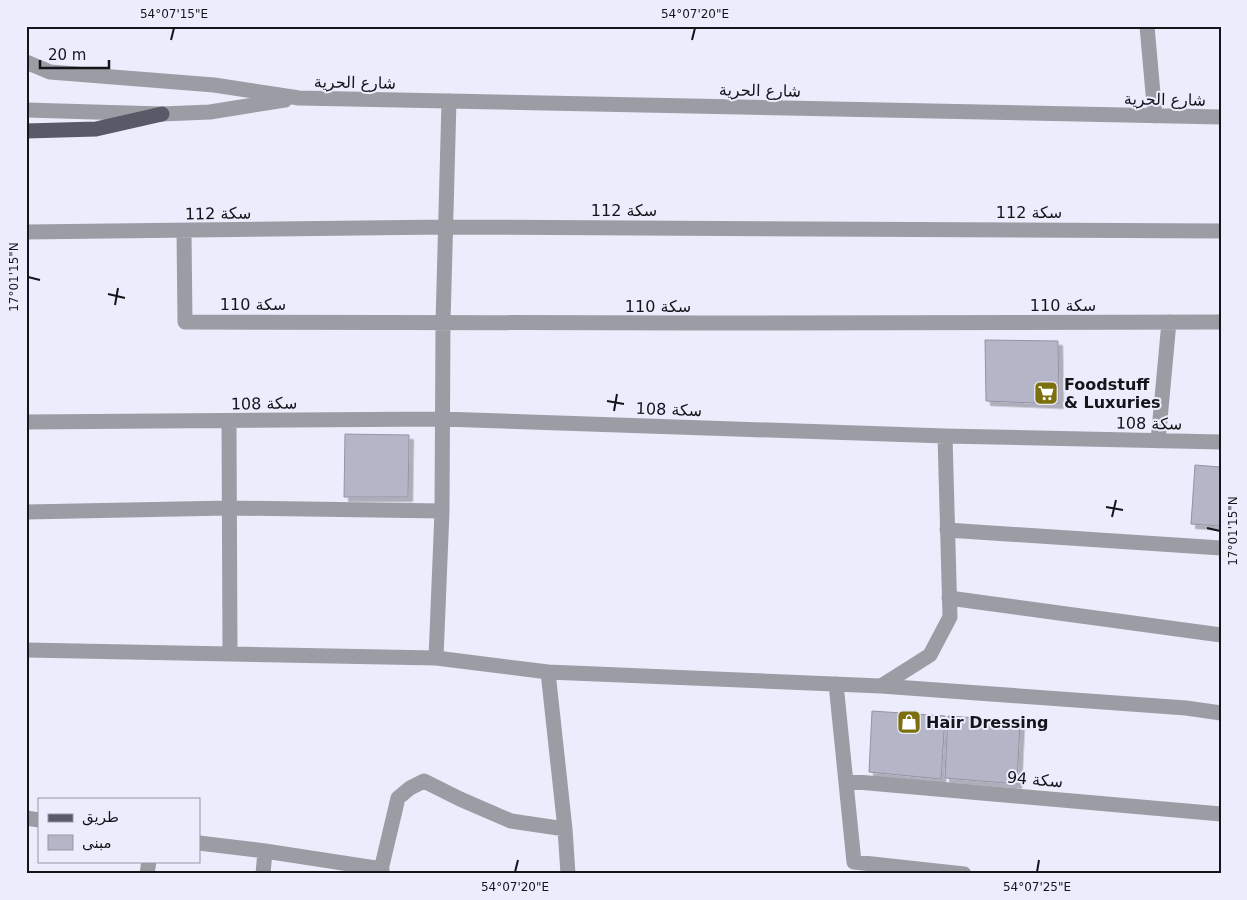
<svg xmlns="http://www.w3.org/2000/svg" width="1247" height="900" font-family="'DejaVu Sans','Noto Sans Arabic',sans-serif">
<defs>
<filter id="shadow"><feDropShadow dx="4.5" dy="4.5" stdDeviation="0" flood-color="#0004"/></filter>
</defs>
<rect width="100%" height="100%" fill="#ecedfc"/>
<path fill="#b4b6c7" stroke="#9294a5" filter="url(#shadow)" d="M985,340L1058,341L1059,404L986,401Z
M345,434L409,435L408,497H344Z
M1195,465L1221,467V526L1191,524Z
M872,711L945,716L941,779L869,772Z
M948,716L1020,721L1017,784L945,778Z"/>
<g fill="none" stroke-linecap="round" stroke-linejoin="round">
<path stroke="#9c9da4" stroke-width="15" d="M1147,26L1155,116
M26,62L50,72L214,85L299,98L1221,117
M26,110L162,114L210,112L285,100
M26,232L446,227L1221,231
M184,232L185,322L703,323L1221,322
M229,421L230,654
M26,422L442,419L945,436L1221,442
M1158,441L1169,322
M26,512L229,508L442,511
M947,530L1221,548
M949,598L1221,635
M26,650L436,658L548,672L881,686L1186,708L1221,713
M436,658L442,511L443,323L449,101
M548,672L565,829L568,874
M836,684L854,862L964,874
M881,686L930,655L950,617L945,436
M846,781L1221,814
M26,818L39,820
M199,843L265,851L382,869
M147,874L149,861
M263,874L265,851
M380,874L398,798L410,788L424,781L460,799L511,821L565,829"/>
<path stroke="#595a67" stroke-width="15" d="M26,131L96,129L162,114"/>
</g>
<path fill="none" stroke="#14151b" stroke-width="2" d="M171,40L174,28M692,40L695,28M28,277L40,280M108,294L125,298M115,305L118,288M607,401L624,404M614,411L617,394M1106,507L1123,510M1112,517L1116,500M1207,528L1220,531M515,872L518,860M1037,872L1039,860"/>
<defs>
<g id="supermarket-square" transform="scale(1.25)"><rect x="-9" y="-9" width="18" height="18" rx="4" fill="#7b6f0e" stroke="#ecedfc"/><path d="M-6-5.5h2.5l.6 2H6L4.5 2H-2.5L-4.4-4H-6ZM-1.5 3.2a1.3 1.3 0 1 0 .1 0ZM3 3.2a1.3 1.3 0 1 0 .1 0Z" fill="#fff"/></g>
<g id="shop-square" transform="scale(1.25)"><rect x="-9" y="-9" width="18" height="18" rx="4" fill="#7b6f0e" stroke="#ecedfc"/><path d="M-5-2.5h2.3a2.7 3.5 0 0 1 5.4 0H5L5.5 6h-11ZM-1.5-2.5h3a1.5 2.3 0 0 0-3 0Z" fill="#fff"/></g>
</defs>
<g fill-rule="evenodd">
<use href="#supermarket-square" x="1046" y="393"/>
<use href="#shop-square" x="909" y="722"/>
</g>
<g text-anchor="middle" stroke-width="4" stroke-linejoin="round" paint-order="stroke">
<g font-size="16" fill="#14151b" stroke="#ecedfc">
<text transform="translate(355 82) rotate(1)" y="6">شارع الحرية</text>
<text transform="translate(760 90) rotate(1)" y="6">شارع الحرية</text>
<text transform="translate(1165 99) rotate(1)" y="6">شارع الحرية</text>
<text x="624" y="216">سكة 112</text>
<text x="1029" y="218">سكة 112</text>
<text transform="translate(218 213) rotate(-1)" y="6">سكة 112</text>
<text x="253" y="310">سكة 110</text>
<text x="1063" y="311">سكة 110</text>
<text x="658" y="312">سكة 110</text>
<text transform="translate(264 403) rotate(-1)" y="6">سكة 108</text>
<text transform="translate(669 409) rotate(2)" y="6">سكة 108</text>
<text transform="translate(1149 423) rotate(1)" y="6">سكة 108</text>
<text transform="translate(1035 779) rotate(5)" y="6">سكة 94</text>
</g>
<g font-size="16" font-weight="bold" fill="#14151b" stroke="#ecedfc" text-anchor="start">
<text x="1064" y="390">Foodstuff<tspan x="1064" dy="18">&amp; Luxuries</tspan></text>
<text x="926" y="728">Hair Dressing</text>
</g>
</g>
<rect width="1247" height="900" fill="none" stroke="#ecedfc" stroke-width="55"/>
<rect x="38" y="798" width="162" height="65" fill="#ecedfc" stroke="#9697a2"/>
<rect x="48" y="814" width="25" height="8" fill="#595a67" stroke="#9697a2"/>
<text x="82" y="822" font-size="15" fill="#14151b">طريق</text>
<rect x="48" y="835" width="25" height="15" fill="#b4b6c7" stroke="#9697a2"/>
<text x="82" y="848" font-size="15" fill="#14151b">مبنى</text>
<path d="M40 60v8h69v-8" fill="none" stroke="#14151b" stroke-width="2.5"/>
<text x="48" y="60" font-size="15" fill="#14151b" stroke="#ecedfc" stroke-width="4" paint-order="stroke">20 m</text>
<rect x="28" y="28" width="1192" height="844" fill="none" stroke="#14151b" stroke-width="2"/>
<g font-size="12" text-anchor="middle" fill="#14151b">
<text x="174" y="18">54°07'15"E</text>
<text x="695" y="18">54°07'20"E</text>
<text transform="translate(14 277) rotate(-90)" y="4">17°01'15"N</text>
<text transform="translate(1233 531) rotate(-90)" y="4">17°01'15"N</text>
<text x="515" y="891">54°07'20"E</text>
<text x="1037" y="891">54°07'25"E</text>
</g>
</svg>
